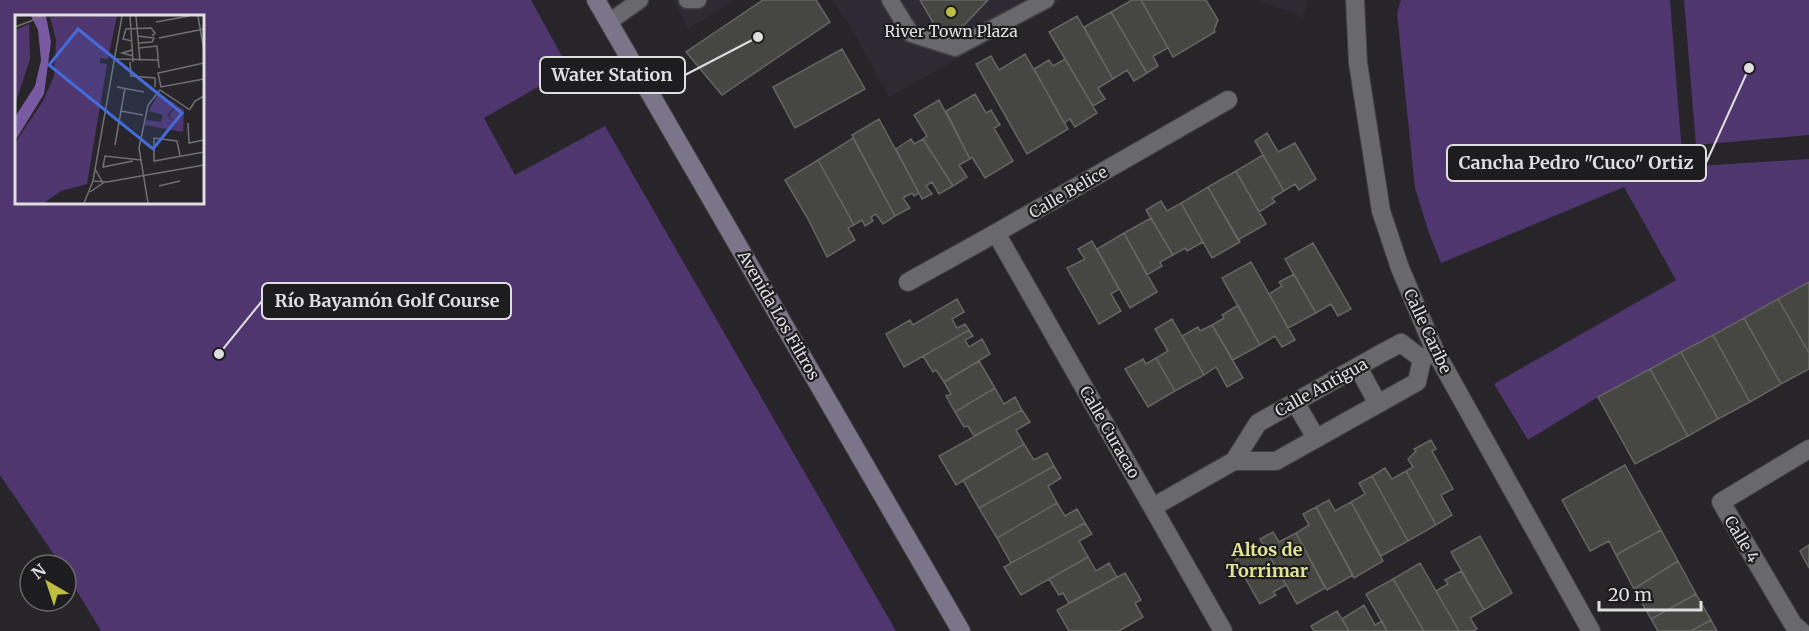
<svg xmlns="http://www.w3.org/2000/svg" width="1809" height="631" font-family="Merriweather,serif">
<rect width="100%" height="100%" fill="#272529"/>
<path fill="#2e2a34" d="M673,0H735L688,29Z
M832,0H1062L889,97L849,24Z
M1253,0H1307L1303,20L1297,14Z"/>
<path fill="#4f366e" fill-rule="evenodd" d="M0,0H531L569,69L484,118L515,175L605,126L896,631H101L66,573V565H61L0,475ZM16,16H202V202H16Z
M1401,0H1670L1683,167L1809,159V282L1598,397L1528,440L1494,384L1676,280L1624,187L1441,263L1429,233L1415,188L1397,13Z
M1684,0H1809V135L1696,145Z"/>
<path fill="#464742" stroke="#656661" stroke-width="1.5" d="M763,0H816L830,22L722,95L686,52Z
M920,0H988L964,25L938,31Z
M1132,0H1141L1168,48L1153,56L1158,66L1147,73L1111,12Z
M1141,0H1206L1218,20L1214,30L1215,32L1173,57Z
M1111,12L1147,73L1134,81L1127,70L1113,79L1084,27Z
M1077,16L1113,79L1098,88L1105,99L1093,106L1049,32Z
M842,49L865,89L795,128L773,87Z
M1025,54L1068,129L1027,154L976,64L991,56L999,70Z
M1065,59L1097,113L1075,127L1070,119L1064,123L1034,69L1049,60L1053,66Z
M975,94L986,113L991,110L1000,125L994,128L1013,161L985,178L972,157L970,159L946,111Z
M939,100L970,159L959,165L967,177L953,186L923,139L927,136L914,115Z
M879,119L919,193L914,196L912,193L903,198L910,208L895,216L852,135Z
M1267,133L1278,152L1295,143L1316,179L1299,190L1295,184L1284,191L1255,141Z
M853,138L895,216L883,224L876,214L871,217L873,221L865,226L862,220L854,225L818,160Z
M911,139L914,144L923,139L953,186L939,194L932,182L926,186L932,194L922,199L896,149Z
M1263,155L1284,191L1272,198L1275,202L1259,212L1236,171Z
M818,160L854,225L848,228L855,240L827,257L808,219L785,180Z
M1236,171L1266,224L1238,240L1208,187Z
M1208,187L1240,242L1212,258L1181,203Z
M1161,201L1167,211L1181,203L1203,242L1187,251L1185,248L1173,255L1146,210Z
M1151,218L1173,255L1160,262L1162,266L1147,275L1124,233Z
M1124,233L1157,292L1130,308L1097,249Z
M1092,241L1119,289L1111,294L1121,311L1099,324L1067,268L1085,259L1078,249Z
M1313,243L1351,309L1338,316L1331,304L1316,313L1285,259Z
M1251,262L1295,340L1282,347L1275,336L1260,345L1222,278Z
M1294,274L1316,313L1288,328L1269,294L1282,286L1279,282Z
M1809,282V353L1778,299Z
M957,299L964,312L952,319L957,328L965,324L969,330L904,367L886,334L910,320L913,325Z
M1778,299L1809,353V369L1781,384L1744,318Z
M1238,305L1260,345L1233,360L1212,325L1224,318L1222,315Z
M1744,318L1781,384L1750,402L1713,335Z
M1172,319L1204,375L1175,391L1156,358L1168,351L1155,329Z
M1212,325L1243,378L1227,387L1216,367L1204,375L1182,336L1198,327L1200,331Z
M969,330L973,336L965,340L969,347L982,339L990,354L944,382L936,370L933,372L923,356Z
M1713,335L1750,402L1718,419L1681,352Z
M1681,352L1718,419L1688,436L1650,369Z
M1156,358L1175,391L1148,407L1125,369L1143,359L1146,364Z
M979,361L995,388L955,412L946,396L951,394L944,382Z
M1650,369L1688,436L1635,464L1598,397Z
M995,388L1004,404L1015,397L1022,410L974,436L968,426L964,427L955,412Z
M1022,410L1030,422L1016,430L1024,444L956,485L939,456Z
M1431,440L1436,449L1432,451L1453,489L1441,495L1452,515L1436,525L1406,471L1413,467L1408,459L1416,451L1414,449Z
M1024,444L1034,460L1047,453L1054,466L979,508L963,480Z
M1625,465L1661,530L1616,555L1609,541L1590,551L1562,500Z
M1054,466L1061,478L1048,486L1057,503L997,538L979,508Z
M1385,468L1392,479L1406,471L1436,525L1408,541L1372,476Z
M1372,476L1408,541L1381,556L1351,502L1365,494L1359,483Z
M1329,500L1335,511L1351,502L1383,561L1354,578L1316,507Z
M1057,503L1065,516L1077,509L1085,523L1011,563L997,538Z
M1316,507L1353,575L1327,590L1296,533L1309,525L1303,514Z
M1085,523L1092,534L1079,541L1088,557L1021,595L1004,567Z
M1661,530L1678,561L1634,589L1616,555Z
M1273,532L1279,542L1296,533L1325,588L1297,604L1260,539Z
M1480,536L1512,593L1484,610L1451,552Z
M1263,544L1286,585L1273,592L1276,595L1260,604L1235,560Z
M1809,545V568L1800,551Z
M1088,557L1096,571L1109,563L1117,577L1069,603L1063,593L1059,595L1049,579Z
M1678,561L1696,594L1651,619L1634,589Z
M1420,563L1436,591L1459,631H1424L1393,579Z
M1461,571L1484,610L1470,618L1477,629L1473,631H1459L1436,591L1448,584L1445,580Z
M1125,573L1141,600L1135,603L1143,617L1119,631H1069L1057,610Z
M1393,579L1424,631H1387L1366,594Z
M1696,594L1711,620L1691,631H1658L1651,619Z
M1364,605L1375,625L1382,621L1387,631H1349L1342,619Z
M1337,611L1349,631H1314L1311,626Z
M1711,620L1717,631H1691Z"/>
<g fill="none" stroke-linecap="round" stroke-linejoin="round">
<g stroke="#414043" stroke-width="19">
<path id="lane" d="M687,0H698
M890,0L911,34L955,48L1046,0
M609,22L640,0"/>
</g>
<g stroke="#414043" stroke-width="20">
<path id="street" d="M1355,0L1358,63L1381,211L1400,268L1435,351L1591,631
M996,233L1223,631
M908,282L996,233L1228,100
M1358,367L1378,404
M1295,402L1316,438
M1234,461H1276L1417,382L1422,359L1431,354
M1153,507L1234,461L1258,423L1382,353L1401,343L1422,359
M1801,631L1793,624L1721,502L1809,449"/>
</g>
<g stroke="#414043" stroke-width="20">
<path id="secondary" d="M596,0L961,631"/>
</g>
<use href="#lane" stroke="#69686c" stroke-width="16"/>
<use href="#street" stroke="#69686c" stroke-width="18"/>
<use href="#secondary" stroke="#7c7489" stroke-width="18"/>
</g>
<circle fill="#c0be41" stroke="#1d1c1f" stroke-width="2" cx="951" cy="12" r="6"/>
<g text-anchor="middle" stroke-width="4.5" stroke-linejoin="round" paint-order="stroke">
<g font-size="16" fill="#dedde0" stroke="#1d1c1f">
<text x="951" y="37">River Town Plaza</text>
</g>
<g font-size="16" fill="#dedde0" stroke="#1d1c1f">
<text transform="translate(1068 192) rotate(-30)" y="6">Calle Belice</text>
<text transform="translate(779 315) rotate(60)" y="6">Avenida Los Filtros</text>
<text transform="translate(1428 331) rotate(65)" y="6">Calle Caribe</text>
<text transform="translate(1321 387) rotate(-29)" y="6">Calle Antigua</text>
<text transform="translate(1110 432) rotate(60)" y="6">Calle Curacao</text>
<text transform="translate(1742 539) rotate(59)" y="6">Calle 4</text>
</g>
<g font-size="18" font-weight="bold" fill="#e4e495" stroke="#1d1c1f">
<text x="1267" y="556">Altos de<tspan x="1267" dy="21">Torrimar</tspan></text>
</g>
</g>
<g transform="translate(15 15)">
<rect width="189" height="189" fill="#272529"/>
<path d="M102,1L93,44L85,43V48L92,49L72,169L46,176L29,188H0V128L28,86L39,61L41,25L35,2ZM14,9L15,44L0,89V15ZM143,79L161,89L152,101L161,108L154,101L161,90L169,95L168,117L130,110L131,105L146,107L148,100L134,96Z" fill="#4f366e"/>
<path d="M16,1H31L36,27L29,79L0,126V102L20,71L26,45L23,15Z" fill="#795aa2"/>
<path fill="none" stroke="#706f72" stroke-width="1.5" d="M115,1L118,47M121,1L125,46M183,1L189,36M141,7L174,1M0,12L29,1M123,21L139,23L137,27L123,28M144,23L189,14M117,26L108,24L111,14L136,13L140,18L137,21M124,33L142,31L144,53M117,35L107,38L118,41M101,44L143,45M115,47L116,61L140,63V72M189,48L143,58L146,72L189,64M102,72L129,77M175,94L180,86L189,81M106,96L128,100M173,108L174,128L189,125M100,130L110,73M165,141L162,126L139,123V146L189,137M118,146L88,152L90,141L126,145M78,166L92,167L189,150M144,171L165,166M75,177L88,168L80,154M69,188L78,166L107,1M133,188L124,133L133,90L145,75L175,95"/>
<path fill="#446bda" fill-opacity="0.15" stroke="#446bda" stroke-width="3" d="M63,14L167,98L138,134L34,50Z"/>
<rect width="189" height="189" fill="none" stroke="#dedde0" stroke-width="3"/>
</g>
<path fill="none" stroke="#dedde0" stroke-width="2" d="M758 37L685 75M1749 68L1706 163M219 354L262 301"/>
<g fill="#dedde0" stroke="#1d1c1f" stroke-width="2">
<circle cx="758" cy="37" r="6"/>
<circle cx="1749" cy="68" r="6"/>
<circle cx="219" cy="354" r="6"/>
</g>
<g fill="#1d1c1f" stroke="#dedde0" stroke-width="2">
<rect x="540" y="57" width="145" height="36" rx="6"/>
<rect x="1447" y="145" width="259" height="36" rx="6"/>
<rect x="262" y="283" width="249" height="36" rx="6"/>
</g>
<g font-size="18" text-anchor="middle" font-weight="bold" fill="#dedde0">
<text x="612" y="81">Water Station</text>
<text x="1576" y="169">Cancha Pedro "Cuco" Ortiz</text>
<text x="387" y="307">Río Bayamón Golf Course</text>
</g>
<g transform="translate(48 583) rotate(321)"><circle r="28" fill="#1d1c1f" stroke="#6a696c" stroke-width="1.5"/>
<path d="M0-4.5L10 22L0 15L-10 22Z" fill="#c0be41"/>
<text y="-9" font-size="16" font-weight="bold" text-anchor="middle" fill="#dedde0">N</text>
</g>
<path d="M1599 601v9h102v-9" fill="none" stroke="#dedde0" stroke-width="3"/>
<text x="1608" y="601" font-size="18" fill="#dedde0" stroke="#1d1c1f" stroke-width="4.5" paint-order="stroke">20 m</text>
</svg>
